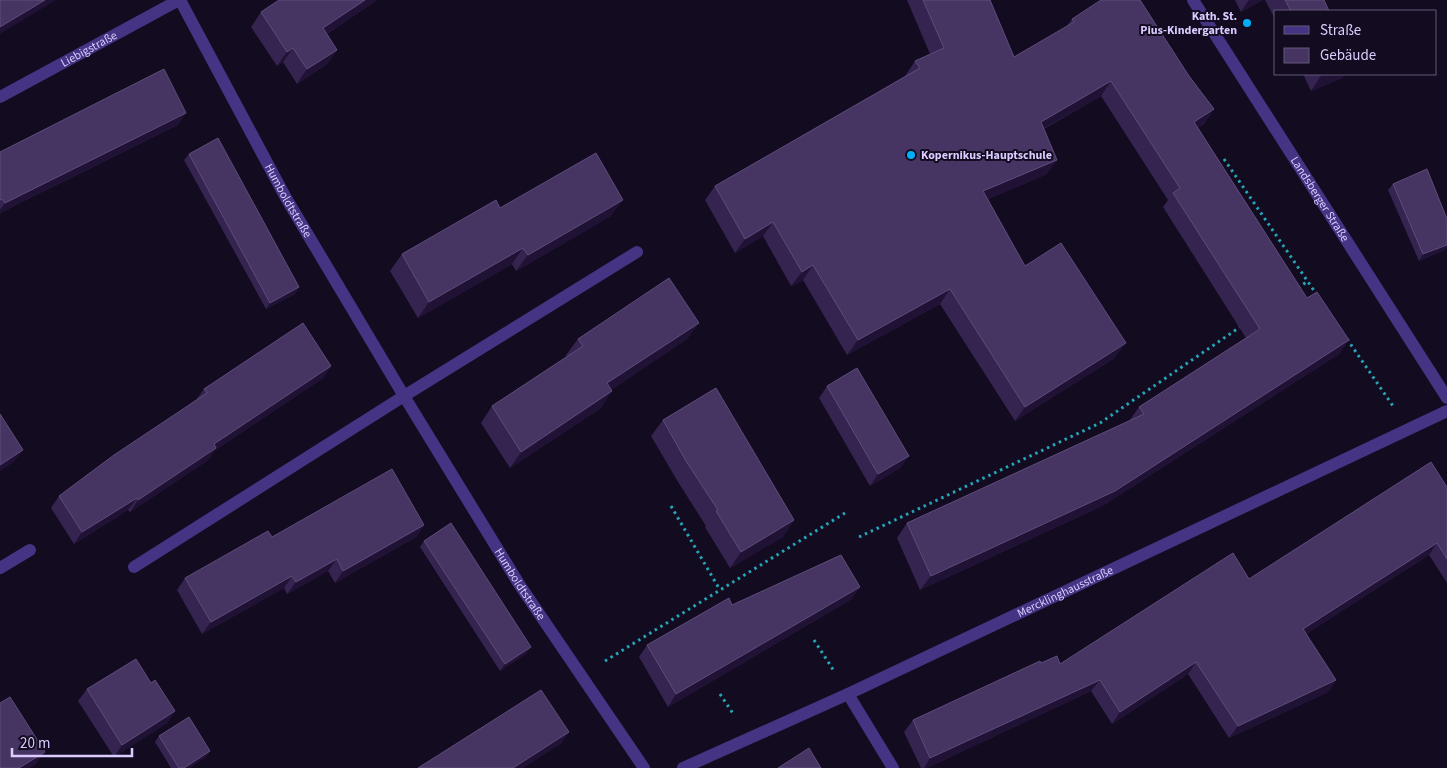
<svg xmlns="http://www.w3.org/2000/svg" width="1447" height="768" font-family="'Source Sans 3',sans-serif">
<rect width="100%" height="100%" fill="#130b20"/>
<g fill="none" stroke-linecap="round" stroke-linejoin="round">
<path stroke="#25a5b8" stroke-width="3" stroke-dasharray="2.5 4" stroke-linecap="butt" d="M1224,159L1317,295
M1298,288L1308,281
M1347,339L1393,406
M671,506L720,590
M859,537L1100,423L1243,325
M814,640L834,671
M605,661L845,513
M720,694L734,715"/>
<g stroke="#453383" stroke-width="12">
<path id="s1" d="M180,0L286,198L404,396L519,584L644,768"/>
<path id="s2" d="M1193,0L1447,398"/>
<path id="s3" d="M0,97L179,0"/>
<path d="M134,567L404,396L637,252"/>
<path d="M0,568L30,550"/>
<path d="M848,694L893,768"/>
<path id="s4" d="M683,768L848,694L1447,411"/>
</g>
</g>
<path fill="#352350" d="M279,0H377L327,34L337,50L327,64L297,84L283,62L277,66L251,27L261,12Z
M907,0H990L1014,57L1066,27L1072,19L1189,76L1214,109L1204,124L1198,128L1307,298L1349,340L1339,354L1104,505L920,590L897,538L907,523L1129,421L1139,407L1246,338L1163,207L1168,200L1101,96L1044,129L1047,174L988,199L1025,266L1115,358L1015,421L940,304L847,355L803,280L791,286L763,236L735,253L705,200L715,186L906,76H905L915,61L930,54Z
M1235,0H1263L1241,12Z
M1265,0H1324L1329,11H1276V21Z
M1303,74H1345L1342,78L1311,91Z
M178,125L0,213V152Z
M189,154L299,287L295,294L266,309L184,160Z
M1393,184L1447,249L1419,261L1388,190Z
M500,208L611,216L516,271L512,264L418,318L390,271L402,254Z
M699,323L687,339L611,390L601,408L510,468L481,423L492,406L567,357L566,355L578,339Z
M331,366L323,378L214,451L208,460L130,512L128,510L74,544L51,508L59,496L196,400L204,389Z
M827,386L909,456L900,468L870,486L819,398Z
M663,420L794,520L783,537L730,568L705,527L706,526L675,477L651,436Z
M1447,487V583L1429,555L1306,634L1336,680L1328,692L1229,738L1188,674L1112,724L1091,691L927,768H921L904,732L913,720L1041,663L1060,664L1249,579Z
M424,525L416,537L335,583L328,571L287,594L284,588L202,634L177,590L185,578L272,537Z
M424,541L527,653L500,671L420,547Z
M852,599L668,707L639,657L647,645L732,605Z
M151,683L175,711L167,723L114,757L78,701L87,689Z
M159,736L210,751L206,757L189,768H171L155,742Z"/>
<path fill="#201235" d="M45,0H56L0,34V27Z
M365,0H377L313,43L323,28Z
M1249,0H1263L1241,12Z
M293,48L283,62L277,66L287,52Z
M337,50L327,64L297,84L307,69Z
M1322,74H1345L1342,78L1311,91Z
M1111,81L1101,96L1030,136L1041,122Z
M1214,109L1204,124L1184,137L1194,122Z
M186,113L178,125L0,213V210L5,203Z
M1057,160L1047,174L973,206L983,191Z
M623,200L611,216L516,271L528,255Z
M773,222L763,236L735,253L745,239Z
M1447,245V249L1419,261L1423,254Z
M523,248L512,264L418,318L429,302Z
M813,265L803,280L791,286L802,272Z
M299,287L295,294L266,309L270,303Z
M950,289L940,304L847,355L858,340Z
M699,323L687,339L596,400L607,383Z
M1349,340L1339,354L1104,505L920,590L931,576Z
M1126,343L1115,358L1015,421L1025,407Z
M331,366L323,378L214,451L208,460L130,512L138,500L214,444Z
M612,391L601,408L510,468L521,452Z
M23,450L15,461L0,471V465Z
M909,456L900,468L870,486L878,474Z
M137,498L128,510L74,544L82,532Z
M794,520L783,537L730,568L741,552Z
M424,525L416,537L335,583L343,571Z
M1437,543L1429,555L1295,641L1303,629Z
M337,559L328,571L287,594L296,582Z
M292,576L284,588L202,634L211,622Z
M860,587L852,599L668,707L676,694Z
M531,647L527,653L500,671L505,664Z
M1196,662L1188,674L1112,724L1120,712Z
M1100,680L1091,691L927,768H924L930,758Z
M1336,680L1328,692L1229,738L1238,726Z
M175,711L167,723L114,757L122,745Z
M569,732L561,744L523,768H513Z
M210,751L206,757L189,768H184Z
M45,752L36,764L30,768H19Z"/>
<path fill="#463563" stroke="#5e4c7b" d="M0,0H45L0,27Z
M279,0H365L323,28L337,50L307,69L293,48L287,52L261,12Z
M923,0H990L1014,57L1074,22L1072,19L1101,0H1140L1189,76L1214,109L1194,122L1307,298L1317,292L1349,340L1115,491L931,576L907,523L1144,414L1139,407L1260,329L1173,193L1180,188L1111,81L1041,122L1057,160L983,191L1025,266L1061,243L1126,343L1025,407L950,289L858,340L813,265L802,272L773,222L745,239L715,186L920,68L915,61L944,48Z
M1285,0H1324L1329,11H1291Z
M164,69L186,113L5,203L2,199L0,200V152Z
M218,138L299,287L270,303L189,154Z
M596,153L623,200L528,255L523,248L429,302L402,254L496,200L500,208Z
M1427,169L1447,219V245L1423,254L1393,184Z
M669,278L699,323L607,383L612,391L521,452L492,406L583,346L578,339Z
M303,323L331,366L214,444L216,448L138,500L137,498L82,532L59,496L114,455L207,393L204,389Z
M857,368L909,456L878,474L827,386Z
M716,388L794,520L741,552L716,511L718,510L686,461L663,420Z
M0,414L23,450L0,465Z
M1431,462L1447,487V559L1437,543L1303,629L1336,680L1238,726L1196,662L1120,712L1100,680L930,758L913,720L1040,661L1041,663L1057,656L1060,664L1233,553L1249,579Z
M392,469L424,525L343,571L337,559L296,582L292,576L211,622L185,578L268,531L272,537Z
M451,523L531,647L505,664L424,541Z
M841,555L860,587L676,694L647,645L729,598L732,605Z
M136,659L151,683L155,680L175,711L122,745L87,689Z
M541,690L569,732L513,768H418Z
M10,697L45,752L19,768H0V703Z
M189,717L210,751L184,768H179L159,736Z
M809,748L821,768H778Z"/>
<g fill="#00aef6" stroke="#130b20" stroke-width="2">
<circle cx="1247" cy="23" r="5"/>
<circle cx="911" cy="155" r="5"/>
</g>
<g text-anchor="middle" stroke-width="4" stroke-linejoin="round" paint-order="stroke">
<g font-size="12" font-weight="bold" fill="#dbcbff" stroke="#130b20" text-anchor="end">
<text x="1237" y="20">Kath. St.<tspan x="1237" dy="14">Pius-Kindergarten</tspan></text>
<text x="921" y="159" text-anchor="start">Kopernikus-Hauptschule</text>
</g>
<g font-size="12" fill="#dbcbff" stroke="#130b20">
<text dy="4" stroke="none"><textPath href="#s3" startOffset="101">Liebigstraße</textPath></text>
<text dy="4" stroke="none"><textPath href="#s2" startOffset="236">Landsberger Straße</textPath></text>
<text dy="4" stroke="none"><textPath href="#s1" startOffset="228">Humboldtstraße</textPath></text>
<text dy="4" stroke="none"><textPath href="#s1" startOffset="676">Humboldtstraße</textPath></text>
<text dy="4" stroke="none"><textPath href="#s4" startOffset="421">Mercklinghausstraße</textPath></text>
</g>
</g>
<rect x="1274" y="10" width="162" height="65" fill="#130b20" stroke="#635879"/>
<rect x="1284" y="26" width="25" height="8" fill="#453383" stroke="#635879"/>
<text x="1320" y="35" font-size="15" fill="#dbcbff">Straße</text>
<rect x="1284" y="48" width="25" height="15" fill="#463563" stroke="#635879"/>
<text x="1320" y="60" font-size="15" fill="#dbcbff">Gebäude</text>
<path d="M12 748v8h120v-8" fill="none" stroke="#dbcbff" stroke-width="2.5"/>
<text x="20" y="748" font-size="15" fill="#dbcbff" stroke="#130b20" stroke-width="4" paint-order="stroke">20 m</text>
</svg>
